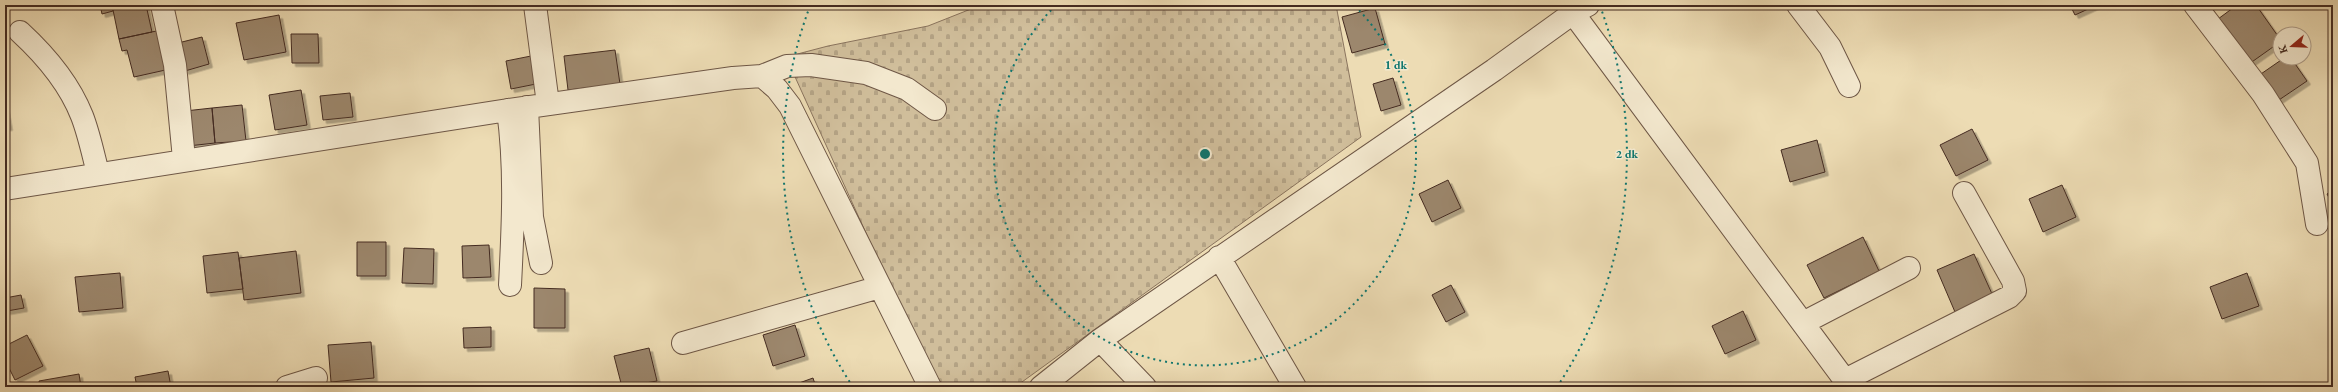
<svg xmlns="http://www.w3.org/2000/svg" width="2338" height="392" font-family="'EB Garamond',serif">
<defs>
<pattern id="cemetery-stones" width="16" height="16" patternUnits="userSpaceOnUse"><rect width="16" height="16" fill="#d0be9b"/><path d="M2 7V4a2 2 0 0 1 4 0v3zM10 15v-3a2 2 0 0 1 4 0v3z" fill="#b4a385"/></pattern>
<filter id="shadow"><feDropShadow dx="3.5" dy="3.5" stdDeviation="0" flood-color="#0004"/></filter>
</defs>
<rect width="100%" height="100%" fill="#eddcb4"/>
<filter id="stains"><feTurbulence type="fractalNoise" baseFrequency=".005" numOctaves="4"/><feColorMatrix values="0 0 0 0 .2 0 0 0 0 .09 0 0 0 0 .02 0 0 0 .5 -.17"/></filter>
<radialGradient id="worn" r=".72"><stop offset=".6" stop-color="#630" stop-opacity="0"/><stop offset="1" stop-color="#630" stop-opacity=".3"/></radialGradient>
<path fill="url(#cemetery-stones)" stroke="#8a745e" d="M981,5H1336L1361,137L1015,387H936L786,57L828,46L928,26Z"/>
<path fill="#9c876d" stroke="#442b21" filter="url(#shadow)" d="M100,5H112L113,11L102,14Z
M112,5H146L152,32L119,39Z
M2070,5H2097L2075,15Z
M2237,5H2256L2280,39V42L2249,64L2218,19Z
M1375,8L1385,44L1352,53L1342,17Z
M279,15L286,52L244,60L236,23Z
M161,30L170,69L134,77L127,50L122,51L119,39Z
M291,34H318L319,63H292Z
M202,37L209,64L185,71L178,43Z
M615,50L620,84L568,90L564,56Z
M531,56L536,84L511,89L506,61Z
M2284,58H2291L2307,81L2276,102L2258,76Z
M1393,78L1401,105L1381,111L1373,84Z
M301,90L307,125L275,130L269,95Z
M350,93L353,117L323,120L320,96Z
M5,105L9,127H5Z
M242,105L246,141L215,143L212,108Z
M212,108L215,143L188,146L185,111Z
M1972,129L1988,160L1956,176L1940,145Z
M1817,140L1825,172L1790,182L1781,150Z
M1448,180L1461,208L1432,222L1419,194Z
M2062,185L2076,217L2043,232L2029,199Z
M2333,190V205L2327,194Z
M1863,237L1879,271L1824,298L1807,265Z
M357,242H386V276H357Z
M489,245L491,277L463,278L462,246Z
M404,248L434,249L433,284L402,283Z
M296,251L301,293L244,300L239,258Z
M238,252L243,289L207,293L203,256Z
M1974,254L1993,296L1955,312L1937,270Z
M120,273L123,308L79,312L75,277Z
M2247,273L2259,306L2222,319L2210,287Z
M1451,285L1465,312L1446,322L1432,295Z
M534,288L565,289V328H534Z
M21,295L24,308L7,311L5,298Z
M1743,311L1756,340L1725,354L1712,326Z
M795,325L805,356L773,366L763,335Z
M491,327V347L464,348L463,328Z
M27,335L43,366L15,380L5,360V346Z
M371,342L374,378L331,382L328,345Z
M649,348L657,381L622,387L614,356Z
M168,371L171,387H137L135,377Z
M79,374L81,387H40L39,381Z
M813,378L816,387H788Z"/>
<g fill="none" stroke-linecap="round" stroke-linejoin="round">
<g stroke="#6e5746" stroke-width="24">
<path id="minor" d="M162,5L175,65L184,159
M535,5L548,104
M1798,5L1830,47L1849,86
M2195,5L2263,94L2307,163L2317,224
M1573,13L1850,387
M20,32C45,55 69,83 82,116C89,134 93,154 98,173
M762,76L787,66L811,65L866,73L907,89L935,109
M527,107L532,217L541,263
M508,110C516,168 513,226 510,285
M5,189L508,110L733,78L762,76L777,89L790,106L930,387
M1219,257L1295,387
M1803,323L1909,268
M1100,340L1145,387
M683,343L880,287
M1845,380L2009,297L2015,291L2013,281L1964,193
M287,387L316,378
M1041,387L1100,340L1494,70L1573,13L1588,5"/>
</g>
<use href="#minor" stroke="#f3e8ce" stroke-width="22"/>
</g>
<g fill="none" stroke="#0f766e" stroke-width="2" stroke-dasharray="2 4">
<path d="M1355 6A211 211 0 1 1 1055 6"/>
<path d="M853 387A422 422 0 0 1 810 6M1600 6A422 422 0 0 1 1557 387"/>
</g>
<circle cx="1205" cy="154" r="6" fill="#0f766e" stroke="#f3e8ce" stroke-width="2"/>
<g font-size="12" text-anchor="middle" font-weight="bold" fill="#0f766e" stroke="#f3e8ce" stroke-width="3" stroke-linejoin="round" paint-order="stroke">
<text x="1396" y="69">1 dk</text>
<text x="1627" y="158">2 dk</text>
</g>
<rect width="2338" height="392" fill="none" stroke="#eddcb4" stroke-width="20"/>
<rect x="6" y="6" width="2326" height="380" fill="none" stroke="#442b21" stroke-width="2"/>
<rect x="10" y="10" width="2318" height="372" fill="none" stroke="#442b21"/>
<g transform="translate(2292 46) rotate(251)"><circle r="19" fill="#f3e8ce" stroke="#ad9c89"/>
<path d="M0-3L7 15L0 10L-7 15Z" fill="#8f2418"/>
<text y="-6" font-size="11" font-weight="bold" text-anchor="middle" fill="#442b21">K</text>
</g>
<rect width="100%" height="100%" filter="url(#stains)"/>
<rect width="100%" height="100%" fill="url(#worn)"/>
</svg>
